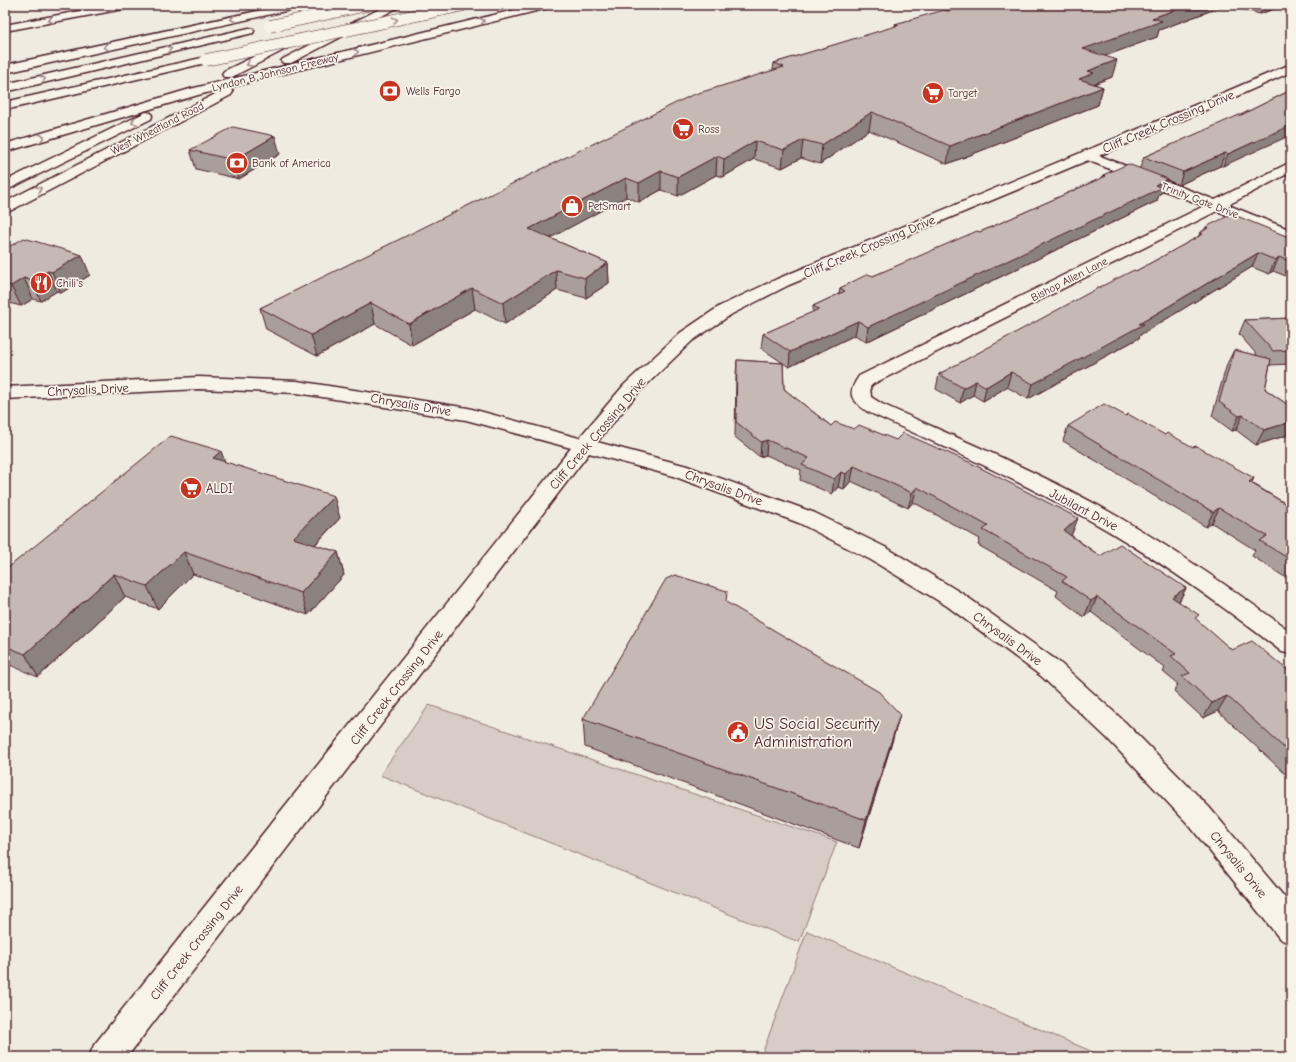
<svg xmlns="http://www.w3.org/2000/svg" width="1296" height="1062" font-family="'Comic Neue',sans-serif">
<rect width="100%" height="100%" fill="#f0ebe0"/>
<filter id="ink" filterUnits="userSpaceOnUse"><feTurbulence type="fractalNoise" baseFrequency=".025" numOctaves="2"/><feDisplacementMap in="SourceGraphic" scale="8" xChannelSelector="R" yChannelSelector="G"/><feConvolveMatrix kernelMatrix="1 2 1 2 8 2 1 2 1" color-interpolation-filters="sRGB"/></filter>
<g filter="url(#ink)">
<path fill="#d8cdc6" stroke="#917678" d="M429,705L837,842L799,942L380,775Z
M807,931L1105,1057H761Z"/>
<g fill="none" stroke-linecap="round" stroke-linejoin="round">
<g stroke="#4a1f2b" stroke-width="3">
<path id="street" d="M1087,151L1215,200L1291,162V172L1228,205L1291,230V240L1217,211L873,384L870,387L871,397L882,404C955,437 1030,468 1101,507C1167,544 1230,587 1291,632V654L1282,652C1219,603 1154,556 1084,517C1014,478 941,445 868,412C851,400 846,395 859,376L1204,206L1082,158L1080,155L1082,152Z"/>
</g>
<g stroke="#4a1f2b" stroke-width="3">
<path id="secondary" d="M112,5H134L129,8L5,31V25Z
M387,5H400L399,7L291,63H283L281,61L283,59Z
M535,5H553L552,7L198,95L5,152V144L190,89Z
M299,35L305,38L303,40L232,77H224L222,74L224,71Z
M1291,64V72L1170,126L789,285L732,314L692,341L638,393L597,442L687,466L815,513L887,548L963,594L1059,662L1125,722L1209,807L1291,905V944L1280,939L1189,825L1107,738L1041,676L947,606L871,560L799,523L673,476L589,453L127,1057H89L94,1045L571,448L466,420L297,393L199,389L5,399V387L199,377L297,381L468,408L579,438L624,385L680,333L720,306L777,279L1160,120Z
M227,88L231,89L233,92L231,95L10,211L5,212V202Z
M146,112L151,113L152,116L151,119L5,191V181Z"/>
</g>
<g stroke="#4a1f2b" stroke-width="3">
<path id="highway" d="M285,5H304L299,8L5,73V65Z
M249,28L253,29L254,31L253,33L5,92V84Z
M206,57L210,58L212,60L210,62L5,110V102Z"/>
</g>
<use href="#street" fill="#f7f3e8" fill-rule="evenodd"/>
<use href="#secondary" fill="#f7f3e8" fill-rule="evenodd"/>
<use href="#highway" fill="#f7f3e8" fill-rule="evenodd"/>
<g stroke="#4a1f2b" stroke-width="13" stroke-linecap="butt">
<path id="highway-bridge" d="M270,26L367,5
M206,60L464,5"/>
</g>
<use href="#highway-bridge" stroke="#f7f3e8" stroke-width="12"/>
</g>
<path fill="#aa9e9a" stroke="#4a1f2b" d="M970,5H1284L1260,14L1226,5L1159,30L1157,37L1104,56L1112,77L1094,84L1103,87L1098,105L947,164L869,130L820,164L801,158L782,168L754,159L723,177L716,175L678,196L661,190L639,202L626,197L550,238L608,263L609,283L586,298L557,290L505,324L475,309L412,345L375,324L317,356L266,329L260,308L773,70L774,63L895,27V24L948,11Z
M1291,90L1223,166H1220L1179,185L1167,180L1163,192L1159,194L1157,201L866,342L855,335L789,367L783,363L784,389L831,426L1072,534L1071,535L1100,556L1186,588L1179,602L1196,620L1232,650L1291,673V779L1218,711L1203,718L1174,691L1178,684L1163,672L1165,668L1091,612L1084,617L1056,596L1058,591L978,545L980,539L913,502L908,508L851,481L844,489L838,487L832,494L800,480L801,470L766,455L760,457L735,437L736,375L737,360L783,363L761,348L763,334L813,312V306L839,294L840,288L873,276L980,232L1102,178L1103,175L1140,168L1144,157L1241,115Z
M190,150L280,154L239,179L196,169Z
M1206,227L1283,235L1291,238V278L1273,271L1269,274L1252,267L1140,335L1139,338L1028,399L1007,387L983,401L973,395L960,403L936,389L939,374L1136,271L1198,237L1200,233L1204,230Z
M5,249L90,275L61,293L57,291L41,301L33,299L21,306L5,302Z
M1291,318V364L1270,365L1265,389L1291,407V434L1256,445L1236,430L1232,431L1212,416L1227,364L1234,350L1258,356L1239,334L1245,320Z
M1068,426L1252,483L1291,507V581L1252,556L1255,550L1212,523L1206,527L1063,441Z
M225,462L340,518L315,545L338,552L344,575L308,615L193,574L158,609L125,597L38,677L5,663V570Z
M726,603L900,714L892,742L859,848L585,747L583,719Z
M1291,782V787L1289,785Z"/>
<path fill="#8b817d" stroke="#4a1f2b" d="M1189,5H1226L1159,30L1157,37L1078,66L1083,49L1152,18Z
M1263,5H1284L1260,14Z
M1117,60L1112,77L1090,85L1079,79L1088,71Z
M1103,87L1098,105L947,164L950,146Z
M872,112L869,130L820,164L822,145Z
M1291,125V135L1223,166L1228,154Z
M275,136L280,154L239,179L234,160Z
M803,140L801,158L782,168L784,150Z
M755,141L754,159L723,177L724,159Z
M1225,153L1220,166L1179,185L1183,172Z
M717,156L716,175L678,196V177Z
M661,171V190L639,202V183Z
M626,178V197L530,249L529,229Z
M1168,179L1163,192L1159,194L1157,201L866,342L868,327Z
M1258,253L1252,267L1140,335L1139,338L1028,399L1033,384L1139,324Z
M82,255L90,275L61,293L52,272Z
M1279,257L1273,271L1269,274L1275,260Z
M608,263L609,283L586,298L585,278Z
M556,270L557,290L505,324L503,303Z
M48,271L57,291L41,301L32,281Z
M24,278L33,299L21,306L11,286Z
M472,288L475,309L412,345L409,324Z
M371,303L375,324L317,356L311,335Z
M858,321L855,335L789,367L790,352Z
M1011,372L1007,387L983,401L986,387Z
M976,381L973,395L960,403L963,388Z
M1243,415L1236,430L1232,431L1239,416Z
M1291,422V434L1256,445L1264,430Z
M767,440L766,455L760,457L761,442Z
M221,451L229,473L213,458Z
M854,466L851,481L844,489L846,474Z
M841,472L838,487L832,494L834,479Z
M1254,478L1247,493L1249,482Z
M917,487L913,502L908,508L912,493Z
M334,496L340,518L300,560L293,538Z
M1219,508L1212,523L1206,527L1213,512Z
M1078,518L1072,534L1059,546L1064,531Z
M184,552L193,574L158,609L147,586Z
M338,552L344,575L308,615L301,593Z
M114,574L125,597L38,677L25,654Z
M1186,588L1178,603L1172,597Z
M1097,597L1091,612L1084,617L1091,601Z
M1227,696L1218,711L1203,718L1212,703Z
M900,714L892,742L859,848L866,820Z"/>
<path fill="#c6b8b3" stroke="#4a1f2b" d="M970,5H1189L1152,18L1162,21L1083,49L1117,60L1088,71L1094,73L1079,79L1103,87L950,146L872,112L822,145L803,140L784,150L755,141L724,159L717,156L678,177L661,171L639,183L626,178L529,229L608,263L585,278L556,270L503,303L472,288L409,324L371,303L311,335L260,308L692,95L784,67L774,63L899,25L895,24L944,10L948,11Z
M1291,90V125L1228,154L1225,153L1183,172L1144,157L1239,115H1241Z
M233,127L275,136L234,160L190,150Z
M1128,164L1168,179L1155,185L1161,188L868,327L858,321L790,352L763,334L819,309L813,306L845,291L840,288L868,274L873,276L977,231L980,232L1106,176L1103,175Z
M1232,214L1291,238V262L1279,257L1275,260L1258,253L1139,324H1144L1033,384L1011,372L986,387L976,381L963,388L939,374L1098,288L1134,270L1136,271L1203,234L1200,233L1208,228L1206,227Z
M24,238L82,255L52,272L48,271L32,281L24,278L11,286L5,284V249Z
M1291,318V350L1273,351L1245,320Z
M1234,350L1271,359L1265,389L1291,407V422L1264,430L1243,415L1239,416L1219,402Z
M737,360L783,363L784,389L831,426L835,422L854,429L859,425L896,440L903,433L969,462L1078,518L1064,531L1100,556L1120,544L1186,588L1172,597L1199,615L1195,618L1232,650L1252,641L1291,673V754L1227,696L1212,703L1182,676L1190,673L1171,656L1176,654L1097,597L1091,601L1062,581L1067,577L983,530L988,526L917,487L912,493L854,466L846,474L841,472L834,479L802,465L809,458L767,440L761,442L736,422Z
M1104,404L1126,416L1128,414L1165,435L1167,433L1193,447L1196,446L1254,478L1249,482L1291,507V560L1260,541L1267,536L1219,508L1213,512L1068,426Z
M171,436L221,451L213,458L334,496L293,538L338,552L301,593L184,552L147,586L114,574L25,654L5,646V570Z
M675,575L727,591L726,602L879,692L900,714L866,820L583,719L666,579Z"/>
<defs><path id="oneway-chevron" d="M-2-3.5L2.5 0L-2 3.5" fill="none" stroke-width="1.6" stroke-linecap="round" stroke-linejoin="round"/></defs>
<g stroke="#a0898a">
<use href="#oneway-chevron" transform="translate(233 19) rotate(168)"/>
<use href="#oneway-chevron" transform="translate(51 20) rotate(169)"/>
<use href="#oneway-chevron" transform="translate(395 20) rotate(-12)"/>
<use href="#oneway-chevron" transform="translate(482 21) rotate(-14)"/>
<use href="#oneway-chevron" transform="translate(106 47) rotate(168)"/>
<use href="#oneway-chevron" transform="translate(169 49) rotate(-13)"/>
<use href="#oneway-chevron" transform="translate(356 52) rotate(-14)"/>
<use href="#oneway-chevron" transform="translate(249 64) rotate(153)"/>
<use href="#oneway-chevron" transform="translate(43 79) rotate(-14)"/>
<use href="#oneway-chevron" transform="translate(134 122) rotate(153)"/>
<use href="#oneway-chevron" transform="translate(42 137) rotate(-17)"/>
<use href="#oneway-chevron" transform="translate(39 189) rotate(-28)"/>
</g>
</g>
<defs>
<g id="bank-disc" transform="scale(1.15)"><circle r="9.5" fill="#c8321e" stroke="#f7f3e8"/><path d="M-6-4H6V4H-6ZM0-2.3a2.3 2.3 0 1 0 0 4.6a2.3 2.3 0 1 0 0-4.6Z" fill="#fff"/></g>
<g id="supermarket-disc" transform="scale(1.15)"><circle r="9.5" fill="#c8321e" stroke="#f7f3e8"/><path d="M-6-5.5h2.5l.6 2H6L4.5 2H-2.5L-4.4-4H-6ZM-1.5 3.2a1.3 1.3 0 1 0 .1 0ZM3 3.2a1.3 1.3 0 1 0 .1 0Z" fill="#fff"/></g>
<g id="shop-disc" transform="scale(1.15)"><circle r="9.5" fill="#c8321e" stroke="#f7f3e8"/><path d="M-5-2.5h2.3a2.7 3.5 0 0 1 5.4 0H5L5.5 6h-11ZM-1.5-2.5h3a1.5 2.3 0 0 0-3 0Z" fill="#fff"/></g>
<g id="restaurant-disc" transform="scale(1.15)"><circle r="9.5" fill="#c8321e" stroke="#f7f3e8"/><path d="M-5-6h1v4h1v-4h1v4h1v-4h1v5L-1.5 .5V6h-2V.5L-5-1ZM5-6V6H3V1.5H1.5Q1.5-4 5-6Z" fill="#fff"/></g>
<g id="civic-disc" transform="scale(1.15)"><circle r="9.5" fill="#c8321e" stroke="#f7f3e8"/><path d="M-.6-6.5H3V-4.5H.6V-3L4-1V1h2V6H-6V1h2V-1L-.6-3ZM-1.2 2.5V6h2.4V2.5Z" fill="#fff"/></g>
</defs>
<g fill-rule="evenodd">
<use href="#bank-disc" x="390" y="91"/>
<use href="#supermarket-disc" x="933" y="93"/>
<use href="#supermarket-disc" x="683" y="129"/>
<use href="#bank-disc" x="237" y="163"/>
<use href="#shop-disc" x="572" y="206"/>
<use href="#restaurant-disc" x="41" y="283"/>
<use href="#supermarket-disc" x="191" y="488"/>
<use href="#civic-disc" x="738" y="732"/>
</g>
<g text-anchor="middle" stroke-width="3.5" stroke-linejoin="round" paint-order="stroke">
<g font-size="11" fill="#4a1f2b" stroke="#f7f3e8">
<text transform="translate(275 72) rotate(-14)" y="4">Lyndon B Johnson Freeway</text>
<text transform="translate(157 128) rotate(-27)" y="4">West Wheatland Road</text>
<text transform="translate(1200 200) rotate(21)" y="4">Trinity Gate Drive</text>
<text transform="translate(1069 279) rotate(-27)" y="4">Bishop Allen Lane</text>
</g>
<g font-size="11" fill="#4a1f2b" stroke="#f7f3e8" text-anchor="start">
<text x="406" y="95">Wells Fargo</text>
<text x="948" y="97">Target</text>
<text x="698" y="133">Ross</text>
<text x="252" y="167">Bank of America</text>
<text x="588" y="210">PetSmart</text>
<text x="56" y="287">Chili's</text>
</g>
<g font-size="13" fill="#4a1f2b" stroke="#f7f3e8">
<text transform="translate(1168 121) rotate(-23)" y="5">Cliff Creek Crossing Drive</text>
<text transform="translate(869 246) rotate(-23)" y="5">Cliff Creek Crossing Drive</text>
<text transform="translate(88 389) rotate(-3)" y="5">Chrysalis Drive</text>
<text transform="translate(411 404) rotate(10)" y="5">Chrysalis Drive</text>
<text transform="translate(597 433) rotate(-50)" y="5">Cliff Creek Crossing Drive</text>
<text transform="translate(724 487) rotate(20)" y="5">Chrysalis Drive</text>
<text transform="translate(1084 509) rotate(28)" y="5">Jubilant Drive</text>
<text transform="translate(1008 638) rotate(36)" y="5">Chrysalis Drive</text>
<text transform="translate(396 687) rotate(-52)" y="5">Cliff Creek Crossing Drive</text>
<text transform="translate(1239 864) rotate(51)" y="5">Chrysalis Drive</text>
<text transform="translate(196 942) rotate(-52)" y="5">Cliff Creek Crossing Drive</text>
</g>
<g font-size="13" fill="#4a1f2b" stroke="#f7f3e8" text-anchor="start">
<text x="206" y="493">ALDI</text>
</g>
<g font-size="16" fill="#4a1f2b" stroke="#f7f3e8" text-anchor="start">
<text x="754" y="729">US Social Security<tspan x="754" dy="18">Administration</tspan></text>
</g>
</g>
<rect width="1296" height="1062" fill="none" stroke="#f7f3e8" stroke-width="20"/>
<rect x="10" y="10" width="1276" height="1042" fill="none" stroke="#4a1f2b" stroke-width="1.5" filter="url(#ink)"/>
</svg>
